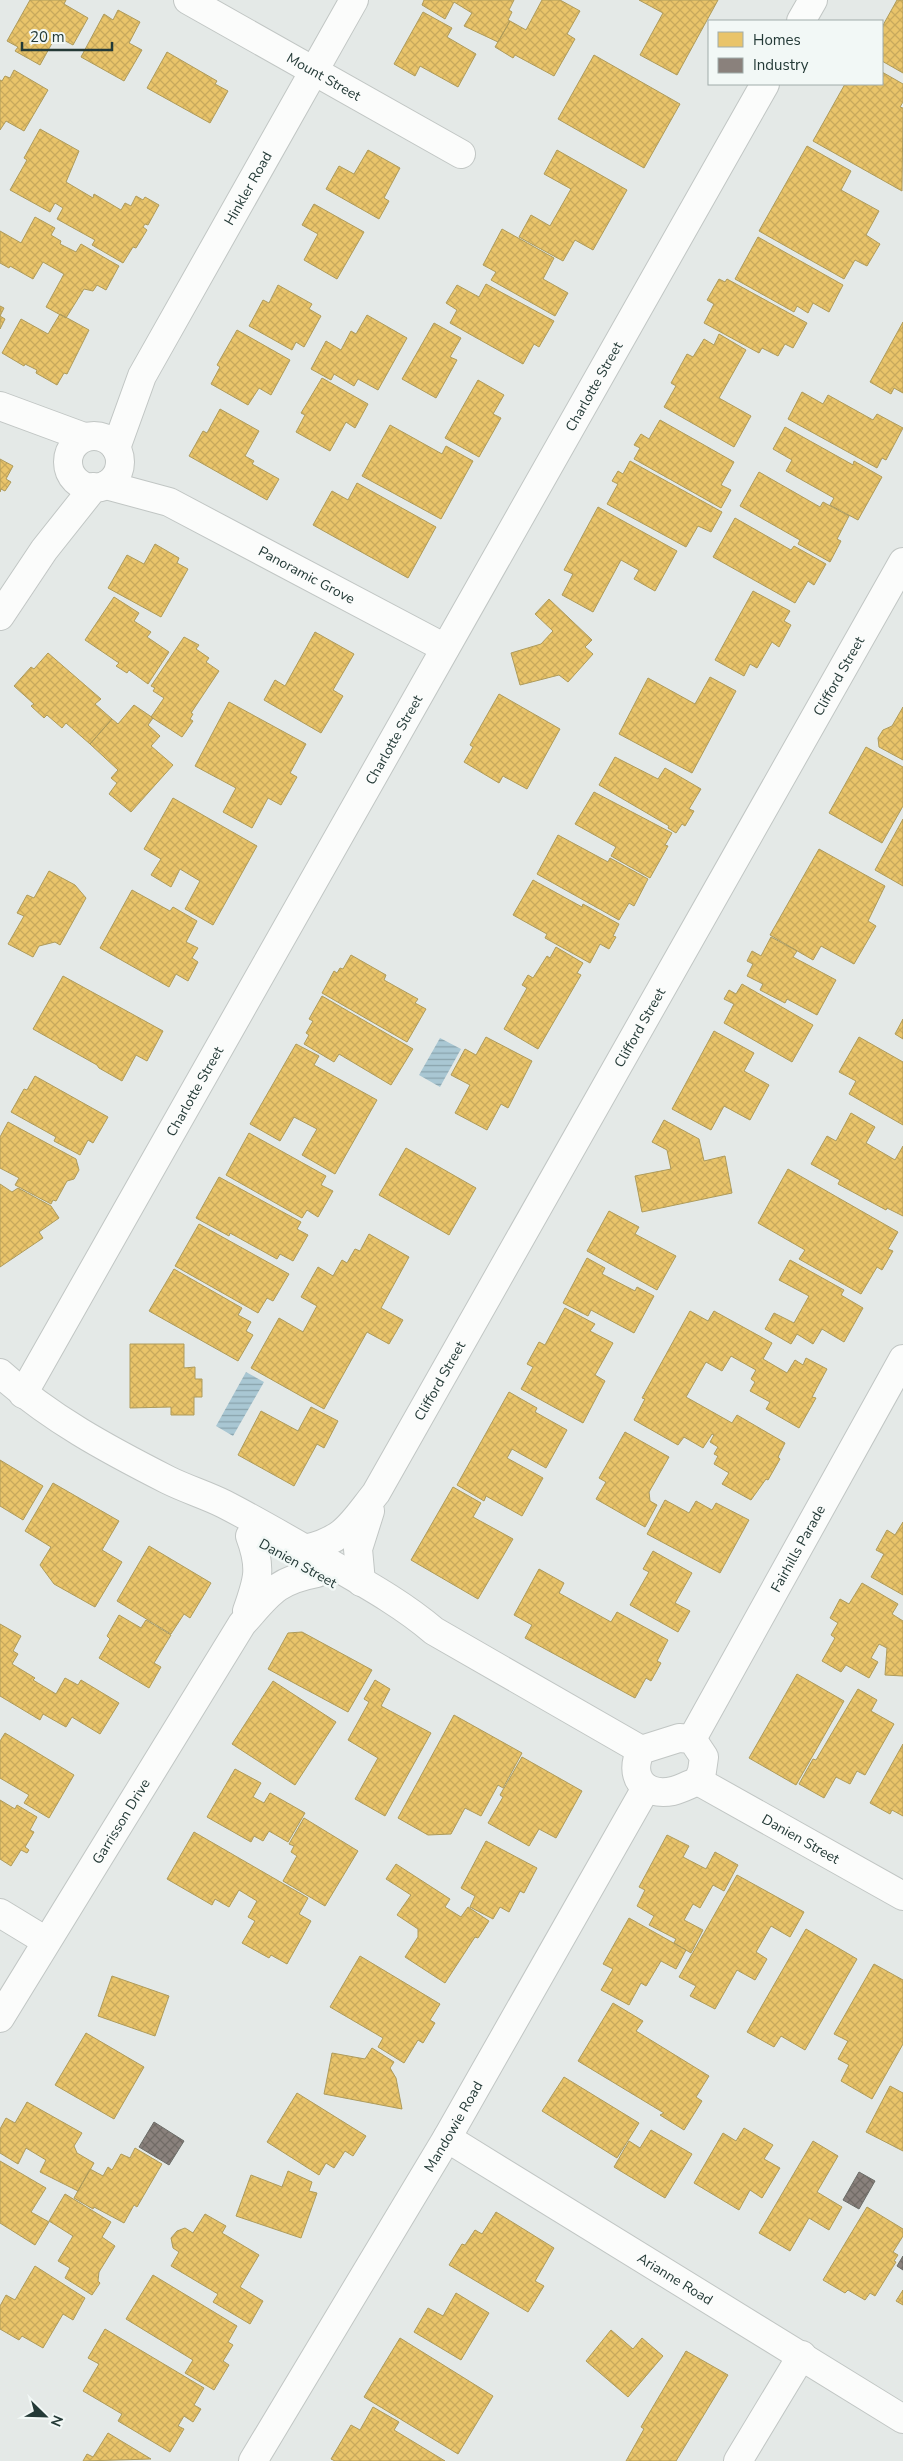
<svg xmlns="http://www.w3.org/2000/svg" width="903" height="2461" font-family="'Nunito Sans',sans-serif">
<defs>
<pattern id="water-rules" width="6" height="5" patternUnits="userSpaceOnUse" patternTransform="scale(1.25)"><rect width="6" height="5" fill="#a9c7d3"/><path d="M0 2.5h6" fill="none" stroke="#89a3ac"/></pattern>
<pattern id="homes-cross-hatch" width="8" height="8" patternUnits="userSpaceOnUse" patternTransform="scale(1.25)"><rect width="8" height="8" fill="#e9c46a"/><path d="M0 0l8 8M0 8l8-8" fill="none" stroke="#c8a95c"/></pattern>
<pattern id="industry-cross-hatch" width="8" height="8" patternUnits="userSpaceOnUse" patternTransform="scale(1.25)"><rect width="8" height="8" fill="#8a817c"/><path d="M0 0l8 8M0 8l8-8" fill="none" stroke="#716b66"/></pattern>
</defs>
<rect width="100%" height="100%" fill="#e4e9e7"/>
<path fill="url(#water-rules)" d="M440,1038L461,1049L440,1087L419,1075Z
M246,1372L264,1382L233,1436L216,1426Z"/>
<path fill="url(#homes-cross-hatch)" stroke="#ae9b5b" d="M30,0H66L64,4L88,18L73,45L56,36L40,65L15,51L18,47L7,41Z
M424,0H514L509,10L512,12L508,20L510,21L498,42L464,26L472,13L454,2L445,19L422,5Z
M542,0H560L580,11L567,34L575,39L554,76L515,55L513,58L495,47L510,21L526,30Z
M639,0H718L677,75L640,55L663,13Z
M897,0H903V73L882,61V27Z
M118,10L140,22L129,43L142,50L124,81L81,57L104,14L113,20Z
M423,12L452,28L447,37L476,54L458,87L420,66L415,76L394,64Z
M167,52L217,81L215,84L228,91L210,123L147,88Z
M594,55L680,104L644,168L558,119Z
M14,70L48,90L24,131L6,121L0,130V80L2,81L5,76L10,78Z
M882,72L903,84V102L900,107L903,108L902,191L813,141L845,84H882Z
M40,129L79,151L66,182L93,198L94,194L121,210L125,203L131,206L136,196L143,200L145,197L159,205L148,225L145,224L143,227L147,230L136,248L133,247L123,263L92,245L95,240L57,219L63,208L55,203L50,212L10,190L27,160L24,158Z
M807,146L851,171L841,190L879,211L866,235L880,244L867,266L855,260L844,279L759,231Z
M368,150L400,168L384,198L389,201L379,219L326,189L339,166L354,174Z
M557,150L627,190L593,250L575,240L563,261L519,237L531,215L550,226L571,189L544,174Z
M314,204L364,232L337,279L304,260L318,234L302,225Z
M35,217L55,228L51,235L61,241L60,244L76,252L81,244L119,266L106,290L97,285L93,291L84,289L66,318L46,307L64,274L43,262L33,279L10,266L9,268L0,263V231L21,243Z
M502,229L554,258L543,279L568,293L555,316L491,280L496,272L483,265Z
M758,237L843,285L829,312L813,303L808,313L797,306L794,312L735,279Z
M719,279L725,282L727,279L807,323L793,348L785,344L778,356L762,348L759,353L704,323L714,304L707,300Z
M486,284L554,321L539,347L534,344L523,364L450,323L457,310L446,303L457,285L479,297Z
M278,285L312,304L309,309L321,316L304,347L296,342L292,350L249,326L263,300L269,303Z
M0,306L4,308L0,316L5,319L0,329Z
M60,314L89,330L67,374L64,373L57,385L36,373L37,370L25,364L24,366L2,353L21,319L48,334Z
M367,315L407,338L378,390L358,379L354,386L334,374L331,380L311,369L326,341L341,350L351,331L356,334Z
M903,322V393L894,388L891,394L870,382Z
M434,323L461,338L450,357L457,360L436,398L402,379Z
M237,330L290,360L271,395L259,388L248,405L211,384L220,367L217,365Z
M719,334L746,350L719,398L751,416L734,447L664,407L676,386L671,383L687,354L693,357L704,339L714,345Z
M322,378L368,404L355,428L346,422L330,451L296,432L305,415L301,413Z
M478,380L504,395L493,414L501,418L479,457L445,438Z
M802,392L823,404L828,395L873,420L877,414L903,428L886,460L882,458L877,468L788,419Z
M220,409L259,431L245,456L254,461L252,464L279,479L267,500L189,456L203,431L207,433Z
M660,420L734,462L721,485L731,490L721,508L634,459L640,448L634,445L641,434L649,439Z
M390,425L442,454L446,446L473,461L441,519L362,476Z
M785,427L853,465L854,461L882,477L858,520L830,505L834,498L786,471L792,460L773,449Z
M0,459L13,466L6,479L11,482L5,491L1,489L0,492Z
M630,461L722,512L711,532L698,526L686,547L607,504L618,484L612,481L618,471L623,474Z
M759,472L820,507L823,502L849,516L837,539L841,541L830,562L798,544L800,540L740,506Z
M357,483L436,527L408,578L313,525L332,491L348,500Z
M598,507L677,551L655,591L634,579L639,570L621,560L593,612L562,595L573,574L564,570Z
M735,518L791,550L794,546L826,564L814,585L808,581L795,603L713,557Z
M155,544L179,558L177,563L188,569L161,617L108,588L127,555L144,564Z
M753,591L790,611L784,621L791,625L779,647L772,642L757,668L750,664L744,676L715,660Z
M114,597L139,613L134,621L151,632L147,637L169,652L148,684L129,670L127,673L116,666L119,663L85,640Z
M549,599L592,640L585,647L593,654L568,682L559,675L520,685L511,653L541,644L553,631L535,614Z
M315,632L354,654L333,690L343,696L321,733L264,700L275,680L285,686Z
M184,637L199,645L196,649L209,658L206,662L219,671L191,713L193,714L190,719L193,721L182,737L151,717L164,698L153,691L155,688L151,686Z
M48,653L101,699L95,704L112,719L90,744L66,723L62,728L47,715L44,718L31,706L34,704L14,686L31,667L34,669Z
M710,677L736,691L692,773L619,734L648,678L695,704Z
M499,694L560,729L527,789L503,776L499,783L464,762L473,747L470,745Z
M229,702L306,744L290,773L297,777L281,805L268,798L252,828L223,812L236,788L195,766Z
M134,705L153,718L148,725L160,736L151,746L173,765L131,812L109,794L117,783L111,778L118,770L90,744L112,719L118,724Z
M903,707V760L879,747L878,738L883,730L892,726Z
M866,747L903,767V806L882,843L829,813Z
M615,757L658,779L665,768L701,789L689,809L694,811L685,826L682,824L676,833L668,828L669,826L599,785Z
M594,792L672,833L665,845L668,846L650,878L611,856L616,847L575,824Z
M173,798L257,846L213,925L185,909L200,881L180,869L171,887L151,875L161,859L144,849Z
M903,819V886L875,870Z
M558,835L608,862L610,858L648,879L634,906L629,903L619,920L537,874Z
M819,849L885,886L868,921L876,926L854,964L821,946L813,960L770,935Z
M49,871L75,885L86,898L60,945L55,942L39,946L33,957L8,944L24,916L17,913L27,895L34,898Z
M533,880L582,907L583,904L619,924L613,936L616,937L609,949L600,944L590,963L545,938L547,934L513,915Z
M132,890L170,911L173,907L197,921L186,942L198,948L192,958L198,962L188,981L176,974L169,987L100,948Z
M771,937L797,951L793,957L836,980L817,1015L787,999L785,1003L760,990L763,984L747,976L753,964L747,961L752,951L761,956Z
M556,947L583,963L577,973L581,975L538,1049L504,1029L527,988L522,985L528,975L533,978L547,956L550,958Z
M351,955L386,975L384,980L418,999L415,1003L426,1009L407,1042L322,993L334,971L337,973L340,968L343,969Z
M63,976L163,1031L147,1061L136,1055L122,1081L99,1068L97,1065L33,1029Z
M742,984L813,1025L792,1062L724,1023L734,1004L724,999L729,990L736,994Z
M322,996L413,1049L391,1085L339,1054L334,1062L304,1044L309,1035L306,1033L313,1021L309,1019Z
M903,1019V1039L895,1034Z
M714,1031L754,1053L744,1071L769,1085L750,1120L724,1106L711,1130L672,1109Z
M486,1037L532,1061L508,1108L501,1104L487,1130L455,1113L470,1085L451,1075L465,1049L476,1055Z
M859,1037L903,1062V1125L849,1094L856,1081L839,1072Z
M296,1044L319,1056L314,1065L377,1100L335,1174L302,1155L317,1129L294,1117L280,1141L250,1124Z
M35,1076L108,1117L93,1143L88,1140L80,1155L54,1141L56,1137L11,1112L24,1089L27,1090Z
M851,1113L875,1127L866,1143L895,1160L903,1146V1216L887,1208L886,1210L838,1184L840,1180L811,1164L827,1136L836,1141Z
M664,1120L699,1139L704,1161L725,1156L732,1193L642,1212L635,1176L671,1169L667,1150L652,1142Z
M8,1122L76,1159L79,1170L74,1179L67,1181L56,1201L53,1200L51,1204L15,1185L19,1178L0,1168V1137Z
M249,1133L326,1176L321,1185L333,1191L318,1217L307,1210L302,1218L226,1175Z
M406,1148L476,1188L449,1235L379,1195Z
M788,1169L898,1232L888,1249L893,1251L882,1270L877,1267L861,1294L799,1259L805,1250L758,1223Z
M219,1177L301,1222L297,1229L308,1235L293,1261L280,1254L277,1259L230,1233L229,1236L196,1218Z
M0,1184L12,1192L18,1188L51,1206L59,1218L39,1232L43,1238L0,1267Z
M609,1211L639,1227L635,1234L676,1256L657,1290L587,1251Z
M199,1224L289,1274L273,1301L267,1298L258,1313L175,1266Z
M369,1234L409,1257L381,1308L403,1320L389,1344L367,1332L324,1409L251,1368L279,1318L303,1332L317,1306L301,1297L318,1267L333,1276L342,1260L347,1263L355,1249L360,1251Z
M587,1258L605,1268L602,1274L635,1291L637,1287L654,1296L634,1333L591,1310L588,1316L563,1303Z
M790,1260L844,1290L841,1295L863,1308L844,1342L822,1329L813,1344L797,1334L791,1344L765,1329L774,1313L794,1323L809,1296L779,1280Z
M174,1269L242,1308L238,1315L251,1322L246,1331L253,1335L238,1361L149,1311Z
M565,1308L595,1324L590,1331L613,1343L595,1375L605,1381L583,1423L521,1389L533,1367L527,1364L539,1342L545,1345Z
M690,1311L708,1321L714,1311L772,1343L763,1359L787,1373L795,1360L803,1365L806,1358L827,1369L812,1397L816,1398L799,1428L766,1409L770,1402L750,1391L755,1382L751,1379L756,1370L731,1356L722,1371L706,1362L686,1397L732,1423L737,1415L785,1443L778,1457L780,1459L768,1480L766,1479L751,1500L722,1484L729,1473L714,1464L718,1456L714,1454L718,1447L710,1442L714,1435L712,1434L703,1448L684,1437L678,1445L634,1420L645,1399L642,1398Z
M130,1344H184V1368L195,1367V1379H202V1397H194V1415H171V1407L130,1408Z
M509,1392L537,1408L535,1412L567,1430L546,1468L512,1449L507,1458L543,1478L522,1516L486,1496L484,1501L457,1485Z
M311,1407L338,1421L324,1448L317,1444L294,1486L238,1455L261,1411L298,1431Z
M625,1432L669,1457L649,1492L650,1501L657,1505L645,1527L596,1499L606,1482L599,1478Z
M0,1460L43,1486L23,1520L0,1506Z
M53,1483L119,1521L102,1550L122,1562L95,1607L54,1584L40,1565L51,1547L25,1531Z
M453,1487L481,1503L473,1517L513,1539L478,1599L411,1560Z
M665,1500L689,1513L696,1501L712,1510L716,1503L749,1520L720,1573L647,1534Z
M903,1522V1595L871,1577L884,1554L876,1550L887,1530L895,1535Z
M149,1546L211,1583L190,1618L184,1614L171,1634L117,1601Z
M653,1551L692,1573L675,1603L690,1611L678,1632L630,1605L649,1572L643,1569Z
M539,1569L564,1583L559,1593L611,1622L617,1612L668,1640L657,1661L661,1663L651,1681L646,1678L635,1698L525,1638L532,1625L514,1615Z
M862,1583L898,1604L892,1614L903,1621V1676L885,1675L887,1648L879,1644L871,1658L878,1662L869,1678L846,1665L841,1672L822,1661L835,1638L831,1635L838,1623L830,1618L840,1599L849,1604Z
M119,1615L141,1628L146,1620L171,1635L154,1663L161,1667L149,1688L99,1658L110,1639L107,1636Z
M0,1624L21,1636L13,1651L18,1654L12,1664L35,1678L33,1680L56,1694L65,1678L78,1685L81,1680L119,1703L100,1734L72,1717L66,1727L43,1714L40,1720L0,1696Z
M302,1632L372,1670L348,1712L268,1669L288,1633Z
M797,1674L844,1701L796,1785L749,1758Z
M375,1680L390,1689L381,1706L431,1733L385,1816L355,1799L378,1758L348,1740L369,1702L364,1699Z
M273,1681L336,1722L295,1785L232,1744Z
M858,1689L877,1700L871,1711L894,1724L865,1775L857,1771L850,1784L836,1777L824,1798L799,1784L813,1759L816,1760Z
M454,1715L522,1753L503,1788L498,1785L481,1816L465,1808L451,1834L428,1835L398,1818Z
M5,1733L74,1775L49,1818L24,1803L29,1795L0,1778V1741Z
M903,1744V1816L892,1810L890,1814L870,1803Z
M522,1757L582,1791L556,1838L539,1829L529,1846L488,1823L503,1797L500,1795Z
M235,1769L261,1783L253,1797L264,1803L270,1793L305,1813L288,1842L269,1831L263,1841L254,1836L251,1842L207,1817Z
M0,1800L15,1809L17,1805L37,1817L30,1830L34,1832L25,1847L29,1850L27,1853L21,1850L11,1866L0,1859Z
M304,1818L358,1851L325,1906L283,1881L297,1856L291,1852L294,1846L289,1844Z
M194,1832L308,1898L299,1914L311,1921L287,1964L271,1955L269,1958L242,1943L255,1921L248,1917L257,1901L239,1890L229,1907L215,1899L212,1905L167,1879Z
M667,1835L689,1846L683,1857L706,1869L715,1852L738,1865L724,1891L713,1885L700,1908L693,1904L684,1920L703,1930L691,1953L674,1943L676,1939L649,1925L654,1916L637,1906L645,1890L639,1887Z
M486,1841L537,1868L524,1893L520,1891L509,1912L500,1907L493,1919L470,1907L475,1896L461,1888Z
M396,1864L450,1899L445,1907L461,1917L468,1907L489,1921L478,1938L475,1937L445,1983L405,1957L418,1937V1929L397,1915L411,1895L386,1879Z
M737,1875L804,1912L790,1937L771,1926L756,1952L767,1959L755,1980L737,1970L715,2009L690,1996L696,1986L679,1977Z
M629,1918L686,1950L676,1969L661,1961L646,1986L641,1983L629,2005L601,1990L613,1969L603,1964Z
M806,1929L857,1959L805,2050L781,2036L774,2047L747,2032Z
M360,1956L440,2004L430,2020L435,2023L423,2043L418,2040L404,2063L378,2047L383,2038L330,2007Z
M874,1964L903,1980V2044L872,2099L841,2081L849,2065L838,2059L848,2041L834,2034Z
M112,1976L169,1996L155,2036L98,2016Z
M613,2003L643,2021L636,2031L709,2076L696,2097L702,2101L684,2130L660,2115L664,2113L578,2061Z
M86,2033L144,2067L114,2119L55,2085Z
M372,2048L394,2062L390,2068L396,2078L402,2109L324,2094L332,2053L365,2059Z
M564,2077L639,2123L617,2158L542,2111Z
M890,2086L903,2093V2151L866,2132Z
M297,2093L366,2136L353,2156L345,2151L334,2168L326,2163L319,2175L267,2142Z
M27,2102L82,2133L74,2146L77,2153L94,2163L78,2191L40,2172L46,2160L26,2148L18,2164L0,2153V2129L6,2118L15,2123Z
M744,2128L773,2145L764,2159L780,2168L762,2198L750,2190L739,2210L694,2183L723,2133L736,2141Z
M651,2130L692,2154L665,2198L614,2167L629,2141L640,2148Z
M813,2141L838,2156L817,2192L842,2207L829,2230L809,2218L790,2251L759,2233Z
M135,2148L162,2164L137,2207L134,2205L124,2223L94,2207L93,2209L74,2198L90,2169L103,2176L108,2167L112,2170L121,2154L130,2158Z
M0,2161L46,2188L31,2212L49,2222L35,2245L0,2223Z
M288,2171L312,2182L309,2191L317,2193L301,2238L236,2216L251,2175L282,2187Z
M65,2194L111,2222L102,2237L115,2246L99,2272L98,2281L100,2283L92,2295L65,2278L70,2268L58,2261L73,2236L49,2221Z
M867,2207L903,2229V2236L893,2252L898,2255L894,2261L896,2262L875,2296L870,2293L865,2300L848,2290L845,2293L823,2280Z
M496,2212L554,2248L535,2281L544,2286L528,2312L449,2265L462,2244L465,2245L475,2230L482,2234Z
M205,2214L226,2226L222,2233L259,2255L240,2287L263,2301L250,2324L213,2302L218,2294L171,2266L179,2252L173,2248L171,2238L177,2231L185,2228L193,2233Z
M35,2266L85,2298L73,2320L63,2314L43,2348L22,2336L19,2340L0,2329V2306L6,2295L15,2300Z
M153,2275L237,2326L228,2342L233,2345L223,2361L229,2365L214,2390L185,2373L193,2360L126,2319Z
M903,2290V2305L896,2301Z
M456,2293L489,2313L461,2360L414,2332L428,2308L443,2316Z
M105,2329L204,2388L194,2405L201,2409L193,2422L184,2416L178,2426L184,2429L170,2452L118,2421L122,2414L83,2391L99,2364L88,2358Z
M611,2330L633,2349L642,2338L663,2356L628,2397L586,2361Z
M400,2338L493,2396L458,2454L364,2397Z
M686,2351L728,2375L676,2461H626L644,2429L641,2427Z
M373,2407L399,2422L394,2430L445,2461H335L331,2459L351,2425L360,2430Z
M108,2433L151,2459L83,2461L87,2454L93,2457Z"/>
<path fill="url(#industry-cross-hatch)" stroke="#6b6c67" d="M154,2122L184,2141L169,2165L139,2147Z
M859,2172L875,2181L859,2209L843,2200Z
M903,2256V2270L897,2266Z"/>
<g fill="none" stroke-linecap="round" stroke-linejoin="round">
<g stroke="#c1c6c4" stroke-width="30">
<g id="minor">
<path id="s1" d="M188,0L461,154"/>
<path d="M801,21L813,0"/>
<path d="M0,406L84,437"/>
<circle cx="94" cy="462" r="26"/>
<path id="s2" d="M116,448L142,376L354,0"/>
<path id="s3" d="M106,485L169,502L445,648"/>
<path d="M0,616L44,550L94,487"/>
<path d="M0,1373C49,1418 109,1450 168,1480C186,1489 206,1495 224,1504C259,1522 293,1542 326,1561C364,1583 401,1603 434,1631L641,1750"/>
<path id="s4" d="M23,1394L765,84"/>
<path id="s5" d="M305,1549C345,1540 352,1523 376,1493L903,562"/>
<path d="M361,1582L358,1549L370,1511"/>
<path d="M247,1611C258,1580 262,1568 250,1536"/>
<path d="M679,1738L692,1739L704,1757L702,1771L698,1781C690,1784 681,1789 673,1791C643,1797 628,1776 641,1750Z"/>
<path id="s6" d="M692,1739L903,1359"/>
<path id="s7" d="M698,1781L903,1896"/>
<path d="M0,1913L46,1941"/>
<path id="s8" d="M0,2018L242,1624C269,1594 275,1581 317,1573"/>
<path id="s9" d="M447,2138L903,2419"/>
<path id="s10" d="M253,2461L447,2138L646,1788"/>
<path d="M738,2461L802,2355"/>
</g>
</g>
<use href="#minor" stroke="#fbfcfb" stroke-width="28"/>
</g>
<g text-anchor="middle" stroke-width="5" stroke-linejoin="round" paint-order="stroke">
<g font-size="14" fill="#243a37" stroke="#f2f8f6">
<text dy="5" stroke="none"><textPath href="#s1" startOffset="156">Mount Street</textPath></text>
<text dy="5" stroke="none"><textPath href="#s2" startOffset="292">Hinkler Road</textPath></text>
<text dy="5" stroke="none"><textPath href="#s4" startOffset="1158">Charlotte Street</textPath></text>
<text dy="5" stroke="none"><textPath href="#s3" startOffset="221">Panoramic Grove</textPath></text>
<text dy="5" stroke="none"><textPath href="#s5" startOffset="1032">Clifford Street</textPath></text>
<text dy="5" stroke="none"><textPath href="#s4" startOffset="752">Charlotte Street</textPath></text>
<text dy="5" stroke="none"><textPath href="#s5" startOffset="628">Clifford Street</textPath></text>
<text dy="5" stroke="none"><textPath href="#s4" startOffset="348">Charlotte Street</textPath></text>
<text dy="5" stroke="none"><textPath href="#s5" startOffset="222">Clifford Street</textPath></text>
<text dy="5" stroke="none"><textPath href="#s6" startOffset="218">Fairhills Parade</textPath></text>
<text transform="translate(298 1563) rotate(29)" y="5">Danien Street</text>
<text dy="5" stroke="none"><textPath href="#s8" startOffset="231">Garrisson Drive</textPath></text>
<text dy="5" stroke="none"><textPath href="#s7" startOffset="118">Danien Street</textPath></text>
<text dy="5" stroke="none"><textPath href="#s10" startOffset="390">Mandowie Road</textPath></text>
<text dy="5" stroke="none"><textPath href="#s9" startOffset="268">Arianne Road</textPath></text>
</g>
</g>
<rect x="708" y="20" width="175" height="65" fill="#f2f8f6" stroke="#a0acaa"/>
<rect x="718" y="32" width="25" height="15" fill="#e9c46a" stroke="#a0acaa"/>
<text x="753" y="45" font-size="15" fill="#243a37">Homes</text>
<rect x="718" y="58" width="25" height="15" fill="#8a817c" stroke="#a0acaa"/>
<text x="753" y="70" font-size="15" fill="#243a37">Industry</text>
<g transform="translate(45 2416) rotate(113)" stroke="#f2f8f6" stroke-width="4" paint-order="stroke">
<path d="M0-4L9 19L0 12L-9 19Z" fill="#243a37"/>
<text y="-8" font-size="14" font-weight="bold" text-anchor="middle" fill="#243a37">N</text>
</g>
<path d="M22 42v8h90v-8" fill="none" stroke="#243a37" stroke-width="2.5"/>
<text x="30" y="42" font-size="15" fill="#243a37" stroke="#f2f8f6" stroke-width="4" paint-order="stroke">20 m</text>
</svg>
